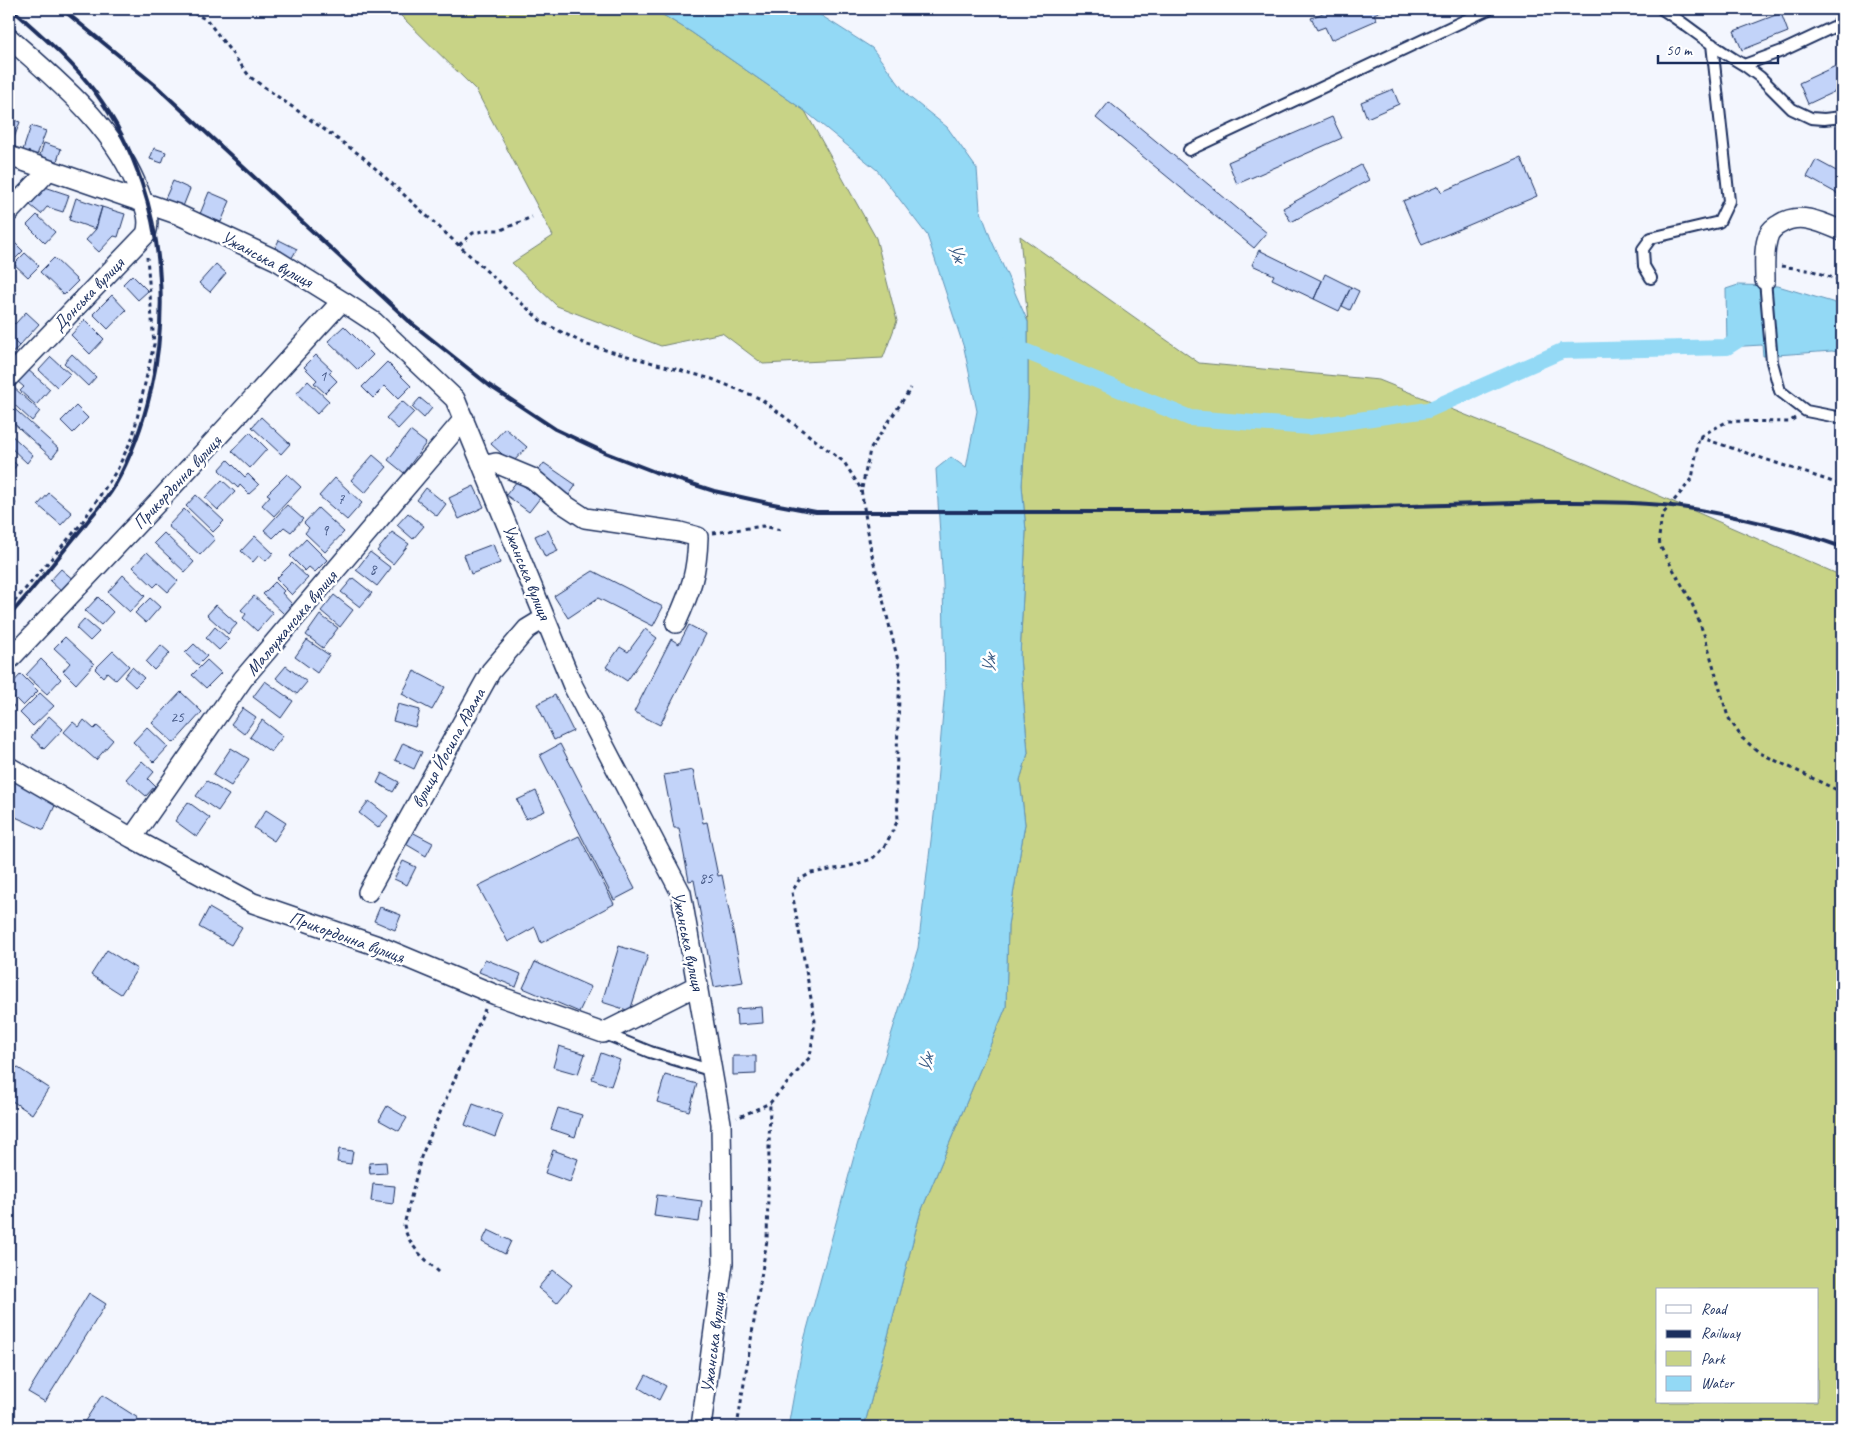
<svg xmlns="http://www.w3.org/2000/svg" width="1851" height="1436" font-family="Caveat,sans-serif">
<rect width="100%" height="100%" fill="#f3f6fe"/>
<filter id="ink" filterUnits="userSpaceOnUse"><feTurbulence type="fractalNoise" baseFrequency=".02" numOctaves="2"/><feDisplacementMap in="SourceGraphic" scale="10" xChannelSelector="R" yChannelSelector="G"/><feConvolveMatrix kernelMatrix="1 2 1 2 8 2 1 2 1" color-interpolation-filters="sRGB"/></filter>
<g filter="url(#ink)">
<path fill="#c8d386" stroke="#728172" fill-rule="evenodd" d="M394,9H653L691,32L805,111L876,238L897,321L883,358L763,364L722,333L661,346L557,306L512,263L553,236L476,90Z
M1020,236L1199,363L1379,380L1587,464L1842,576V1427H864L920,1214L1006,1007L1008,925L1025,824L1020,780L1028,753L1020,657L1026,531L1022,485L1028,399V322ZM1657,1290H1817V1402H1657Z"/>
<path fill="#93d9f5" stroke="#6395b9" d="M653,9H811L872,48L908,96L947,127L977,169L980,209L991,239L1028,322V399L1022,485L1026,531L1020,657L1028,753L1020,780L1025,824L1008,925L1006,1007L920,1214L864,1427H788L803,1344L856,1149L918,948L935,807L945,688L943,584L936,469L951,457L966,468L977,411L964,348L927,235L877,170L805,111L691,32Z
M1738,285L1778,286L1842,305V353L1832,351L1763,356L1762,345L1727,347L1726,289Z"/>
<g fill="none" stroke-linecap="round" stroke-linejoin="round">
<path stroke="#93d9f5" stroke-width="16" d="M1007,344L1190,418L1309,427L1428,410L1562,351L1727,347L1746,335"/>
</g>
<path fill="#c2d3f9" stroke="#1b2f5e" d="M1332,9H1386L1374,14L1377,20L1331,40L1325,27L1317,30L1311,18Z
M1781,13L1788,32L1742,50L1734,31Z
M1842,63V88L1808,104L1799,83Z
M1393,89L1399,104L1367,118L1361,102Z
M1109,102L1267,233L1254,248L1096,118Z
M1332,117L1342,138L1237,184L1228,162Z
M9,118L20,122L11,146L9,145Z
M31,126L46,131L36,158L22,153Z
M44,143L61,149L56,164L39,158Z
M154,148L166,152L162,163L150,159Z
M1521,158L1537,196L1422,245L1403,201L1439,186L1441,192Z
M1816,160L1842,174V185L1838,194L1807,177Z
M1361,165L1369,180L1291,222L1283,208Z
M173,181L190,189L182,209L164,201Z
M45,187L69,195L63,212L47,207L41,214L30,205Z
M209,192L230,201L221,222L200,214Z
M76,198L102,207L95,229L69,220Z
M102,207L125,214L118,237L114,236L99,252L86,240L96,229Z
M37,215L55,232L45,243L27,225Z
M9,237L23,251L9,265Z
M279,240L297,249L290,261L273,252Z
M1259,250L1322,281L1314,299L1272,279L1274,275L1252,265Z
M25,253L39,266L28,277L14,264Z
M54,258L78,281L64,295L40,272Z
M216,264L226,273L210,292L199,283Z
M1325,274L1351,287L1339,311L1314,299Z
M132,275L148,291L138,300L123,284Z
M9,286L17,293L9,301Z
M1351,287L1359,291L1350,310L1342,306Z
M112,295L126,310L108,329L93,314Z
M26,312L39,324L19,346L9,336V318L15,324Z
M85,320L104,339L90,354L71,335Z
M344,326L373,355L358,370L328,341Z
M9,336L19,346L9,357Z
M72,354L96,377L88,386L64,363Z
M316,355L332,370L329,373L337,381L325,393L314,383L317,380L304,367Z
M51,357L70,374L57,387L39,370Z
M387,362L411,386L398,399L385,386L373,398L362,387Z
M27,369L50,389L36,405L20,391L24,387L17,381Z
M308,381L329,401L317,414L296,394Z
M12,386L40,411L32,421L9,400V390Z
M420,398L432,408L424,418L412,407Z
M402,401L414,412L398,429L386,418Z
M9,404L59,449L52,458L9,419Z
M76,406L88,418L73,433L61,421Z
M261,417L290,444L281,454L252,427Z
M505,428L527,447L512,463L491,444Z
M410,431L426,443L404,473L388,460Z
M250,432L267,449L250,468L232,451Z
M9,433L33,455L27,463L9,446Z
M373,455L387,467L365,493L351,480Z
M9,458L17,465L9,474Z
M228,460L245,477L248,474L259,485L249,494L240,485L238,488L219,470Z
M544,463L576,485L564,502L536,474Z
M287,474L301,487L274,516L262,505L270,496L267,494Z
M335,478L362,503L347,520L319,496Z
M222,480L235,492L218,510L205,498Z
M517,481L540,498L529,512L506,495Z
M474,486L484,507L459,519L449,498Z
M426,488L446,504L437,516L417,500Z
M49,493L72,513L61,525L38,505Z
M196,495L224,521L213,532L186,506Z
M9,496L16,503L9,511Z
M287,505L303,519L291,532L284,527L273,538L264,530Z
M318,508L344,532L325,552L305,533L309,528L304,523Z
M184,509L215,539L200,555L168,526Z
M408,513L424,526L413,539L397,525Z
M548,530L558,551L545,557L535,536Z
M392,532L409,544L393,564L377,551Z
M164,533L194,562L185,572L154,543Z
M255,536L273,553L266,561L259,555L253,562L241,551Z
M306,539L327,560L315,572L309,567L305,571L290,556Z
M493,544L500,563L471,574L464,555Z
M147,552L178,581L168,592L158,583L154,587L133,567Z
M370,552L391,568L377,586L356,570Z
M292,563L308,578L292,595L276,579Z
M61,569L75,581L63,593L50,581Z
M593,571L663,607L653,626L598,598L568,618L554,596Z
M123,575L145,596L130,612L108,592Z
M353,578L372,593L360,607L341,592Z
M275,582L284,591L282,593L292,604L283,613L263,594Z
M334,595L353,610L340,627L321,611Z
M254,596L273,613L257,631L243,618L246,614L241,610Z
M98,597L113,612L101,625L85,611Z
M150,598L160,607L146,623L135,613Z
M216,605L237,624L228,634L207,615Z
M320,615L338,628L323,648L306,635Z
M84,619L99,632L90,641L76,628Z
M689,625L706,634L660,725L634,712L671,639L679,644Z
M215,627L229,640L219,650L206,638Z
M645,629L657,638L627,681L606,667L620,647L628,652Z
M65,637L94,664L76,684L63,671L70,663L54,648Z
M307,640L329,655L317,673L295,657Z
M194,644L207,656L198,665L185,653Z
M161,645L170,653L154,670L146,662Z
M113,651L129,666L116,680L107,672L103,677L95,669Z
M41,659L61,679L47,694L26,675Z
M207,660L221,673L206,688L192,675Z
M286,666L307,682L297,694L276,678Z
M132,667L144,678L135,687L124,677Z
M414,671L445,687L432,710L402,694Z
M21,674L38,691L23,706L9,692V687Z
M265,681L293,701L281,718L253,697Z
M181,692L202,712L174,743L152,723Z
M40,693L54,706L33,726L20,713Z
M555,695L573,731L554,740L537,704Z
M9,701L14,706L9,712Z
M398,704L420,710L415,727L393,721Z
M243,708L256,717L244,734L231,724Z
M49,716L63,729L44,749L31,737Z
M84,720L94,729L97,726L113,740L96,760L64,732L73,722L79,727Z
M262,720L283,736L271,752L250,737Z
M147,727L168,747L154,762L133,742Z
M403,743L422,752L414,769L395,760Z
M560,744L635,889L614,900L540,755Z
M231,748L249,759L231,786L213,775Z
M142,761L154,772L148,779L155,786L146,796L126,779Z
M693,770L703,823L707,822L718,876L722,875L743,982L714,987L694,880L689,881L679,828H674L664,775Z
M382,773L399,782L393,792L377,783Z
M14,781L57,801L44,830L9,814V791Z
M207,781L229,795L218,811L196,796Z
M536,791L545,811L526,819L517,800Z
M369,801L388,816L378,828L359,813Z
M188,802L210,818L197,837L175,821Z
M266,810L286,823L274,841L254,828Z
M410,831L433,843L426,856L404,843Z
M579,836L614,904L541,943L535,927L508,942L478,886Z
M403,861L416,867L407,885L394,879Z
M380,907L401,915L395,930L374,921Z
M209,908L242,927L231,945L199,927Z
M9,942L14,945L9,953Z
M619,946L648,955L630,1011L602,1002Z
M107,950L137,969L121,994L91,975Z
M485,959L521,974L516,987L479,972Z
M535,962L591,987L579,1012L523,988Z
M762,1007L763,1023L737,1025L736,1009Z
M559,1046L585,1054L578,1074L553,1067Z
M601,1053L620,1060L611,1086L592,1079Z
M733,1056H756V1074L733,1075Z
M9,1062L49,1088L32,1114L9,1099Z
M665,1075L697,1084L689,1111L657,1102Z
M473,1104L503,1115L495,1137L465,1125Z
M387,1106L407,1118L399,1131L379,1120Z
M558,1108L582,1115L575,1137L551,1129Z
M9,1142L14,1146L9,1154Z
M339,1149L353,1151L351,1164L337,1162Z
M553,1150L578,1159L570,1182L545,1173Z
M386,1162L387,1173L370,1174L369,1163Z
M373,1184L395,1186L393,1204L371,1201Z
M657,1195L702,1201L699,1222L654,1216Z
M488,1230L511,1241L505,1254L482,1242Z
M553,1270L572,1285L557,1303L538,1288Z
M89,1293L106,1304L45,1402L28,1392Z
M646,1375L666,1386L659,1400L639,1388Z
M102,1395L138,1418L132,1427H81Z
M514,1420L526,1427H509Z"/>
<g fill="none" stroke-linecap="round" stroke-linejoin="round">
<g stroke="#1b2f5e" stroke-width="14">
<path id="lane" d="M1662,9C1690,27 1715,49 1744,65L1782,51L1842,23
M1744,65L1760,77L1792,109L1811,118L1824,119L1842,117
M1189,150L1489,9
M1651,278L1644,266L1643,249L1651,238L1719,222L1729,201L1712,44
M1765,280L1772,362L1780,391L1806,411L1842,418
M603,1033L650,1052L713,1071"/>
</g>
<g stroke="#1b2f5e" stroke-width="22">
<path id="street" d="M9,38C60,83 116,128 140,194C145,208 151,219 146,234L9,377
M9,156L177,214L276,260L342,301L374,322L455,399L573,686L681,893L721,1123L723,1263L701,1427
M9,212L49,170
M1765,280C1765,266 1763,248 1769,234C1771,230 1776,226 1780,224C1800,211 1823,223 1842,231
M483,466L496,463L532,478L562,503L585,518L680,532L698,537C697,573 691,590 676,623
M9,660L159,501L342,301
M9,767L132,838L253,903L381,947L496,995L603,1033L698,985
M132,838L243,679L464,419
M368,892L491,671L527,629L545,618"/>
</g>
<path stroke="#1b2f5e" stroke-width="3" stroke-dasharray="4 4" stroke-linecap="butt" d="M186,9L207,20L250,77L363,157L542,322L587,345L712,379L761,399L844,462L861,489L871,551L900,669L896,782L898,820L885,846L872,859L847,867L811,873L799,880L792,892L815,1021L810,1057L770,1103L737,1118
M459,245L473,233L489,230H501L532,217
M1781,266L1813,271L1842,281
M1795,418L1789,422L1728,421L1699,437L1692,479L1662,515L1659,537L1660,546L1691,601L1705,637L1728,717L1742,738L1760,753L1835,789L1842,796
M1699,437L1842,485
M862,488L870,450L911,388
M713,533L763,526L781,530
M9,608L81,524L117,470L133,436L154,344L147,257
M439,1272C424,1258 408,1246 404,1225L421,1157L485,1009
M737,1427L767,1240L770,1103"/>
<use href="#lane" stroke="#fff" stroke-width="10"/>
<use href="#street" stroke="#fff" stroke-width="19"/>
<path stroke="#1b2f5e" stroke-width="4" d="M62,9L155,85L410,322L490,386L555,429L606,453L655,472L714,491L768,503L816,512H1204L1545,502C1594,502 1645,501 1694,509C1745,518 1794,530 1842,547
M9,616C35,587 59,556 84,526C93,513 106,501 114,487C181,367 177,203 95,92C72,61 41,35 12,9"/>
</g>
</g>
<g text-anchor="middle" stroke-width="5" stroke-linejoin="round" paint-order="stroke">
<g font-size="15" fill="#455885">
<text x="323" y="381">1</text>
<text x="341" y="504">7</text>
<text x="325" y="535">9</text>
<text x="373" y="574">8</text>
<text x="177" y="722">25</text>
<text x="706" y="883">85</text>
</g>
<g font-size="18" fill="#1b2f5e" stroke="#fff">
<text transform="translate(267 259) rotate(28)" y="6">Ужанська вулиця</text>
<text transform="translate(88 294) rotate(-46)" y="6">Донська вулиця</text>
<text transform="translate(177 482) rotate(-47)" y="6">Прикордонна вулиця</text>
<text transform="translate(527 572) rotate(68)" y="6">Ужанська вулиця</text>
<text transform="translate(291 623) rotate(-50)" y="6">Малоужанська вулиця</text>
<text transform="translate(448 748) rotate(-61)" y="6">вулиця Йосипа Адама</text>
<text transform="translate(347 937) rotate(20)" y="6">Прикордонна вулиця</text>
<text transform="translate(688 941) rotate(78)" y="6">Ужанська вулиця</text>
<text transform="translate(713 1343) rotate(-83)" y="6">Ужанська вулиця</text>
</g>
<g font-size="19" font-style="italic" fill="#395a84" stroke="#fff">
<text transform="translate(958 252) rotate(66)" y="7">Уж</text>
<text transform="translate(988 664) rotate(-88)" y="7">Уж</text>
<text transform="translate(925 1063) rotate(-80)" y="7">Уж</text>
</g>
</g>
<rect width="1851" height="1436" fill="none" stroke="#fff" stroke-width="30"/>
<rect x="15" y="15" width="1821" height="1406" fill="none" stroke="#1b2f5e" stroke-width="2" filter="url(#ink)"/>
<rect x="1656" y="1288" width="162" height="115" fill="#ffffff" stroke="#a4acbf"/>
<rect x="1666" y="1305" width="25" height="8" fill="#ffffff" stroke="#a4acbf"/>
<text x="1701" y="1314" font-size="15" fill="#1b2f5e">Road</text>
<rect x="1666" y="1330" width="25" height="8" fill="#1b2f5e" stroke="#a4acbf"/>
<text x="1701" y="1338" font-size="15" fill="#1b2f5e">Railway</text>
<rect x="1666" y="1351" width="25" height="15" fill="#c8d386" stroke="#a4acbf"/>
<text x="1701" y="1364" font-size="15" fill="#1b2f5e">Park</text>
<rect x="1666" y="1376" width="25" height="15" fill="#93d9f5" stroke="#a4acbf"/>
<text x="1701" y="1388" font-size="15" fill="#1b2f5e">Water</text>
<path d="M1658 55v8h120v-8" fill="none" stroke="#1b2f5e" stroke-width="2.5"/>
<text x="1666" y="55" font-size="15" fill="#1b2f5e" stroke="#ffffff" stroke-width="4" paint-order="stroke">50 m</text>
</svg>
